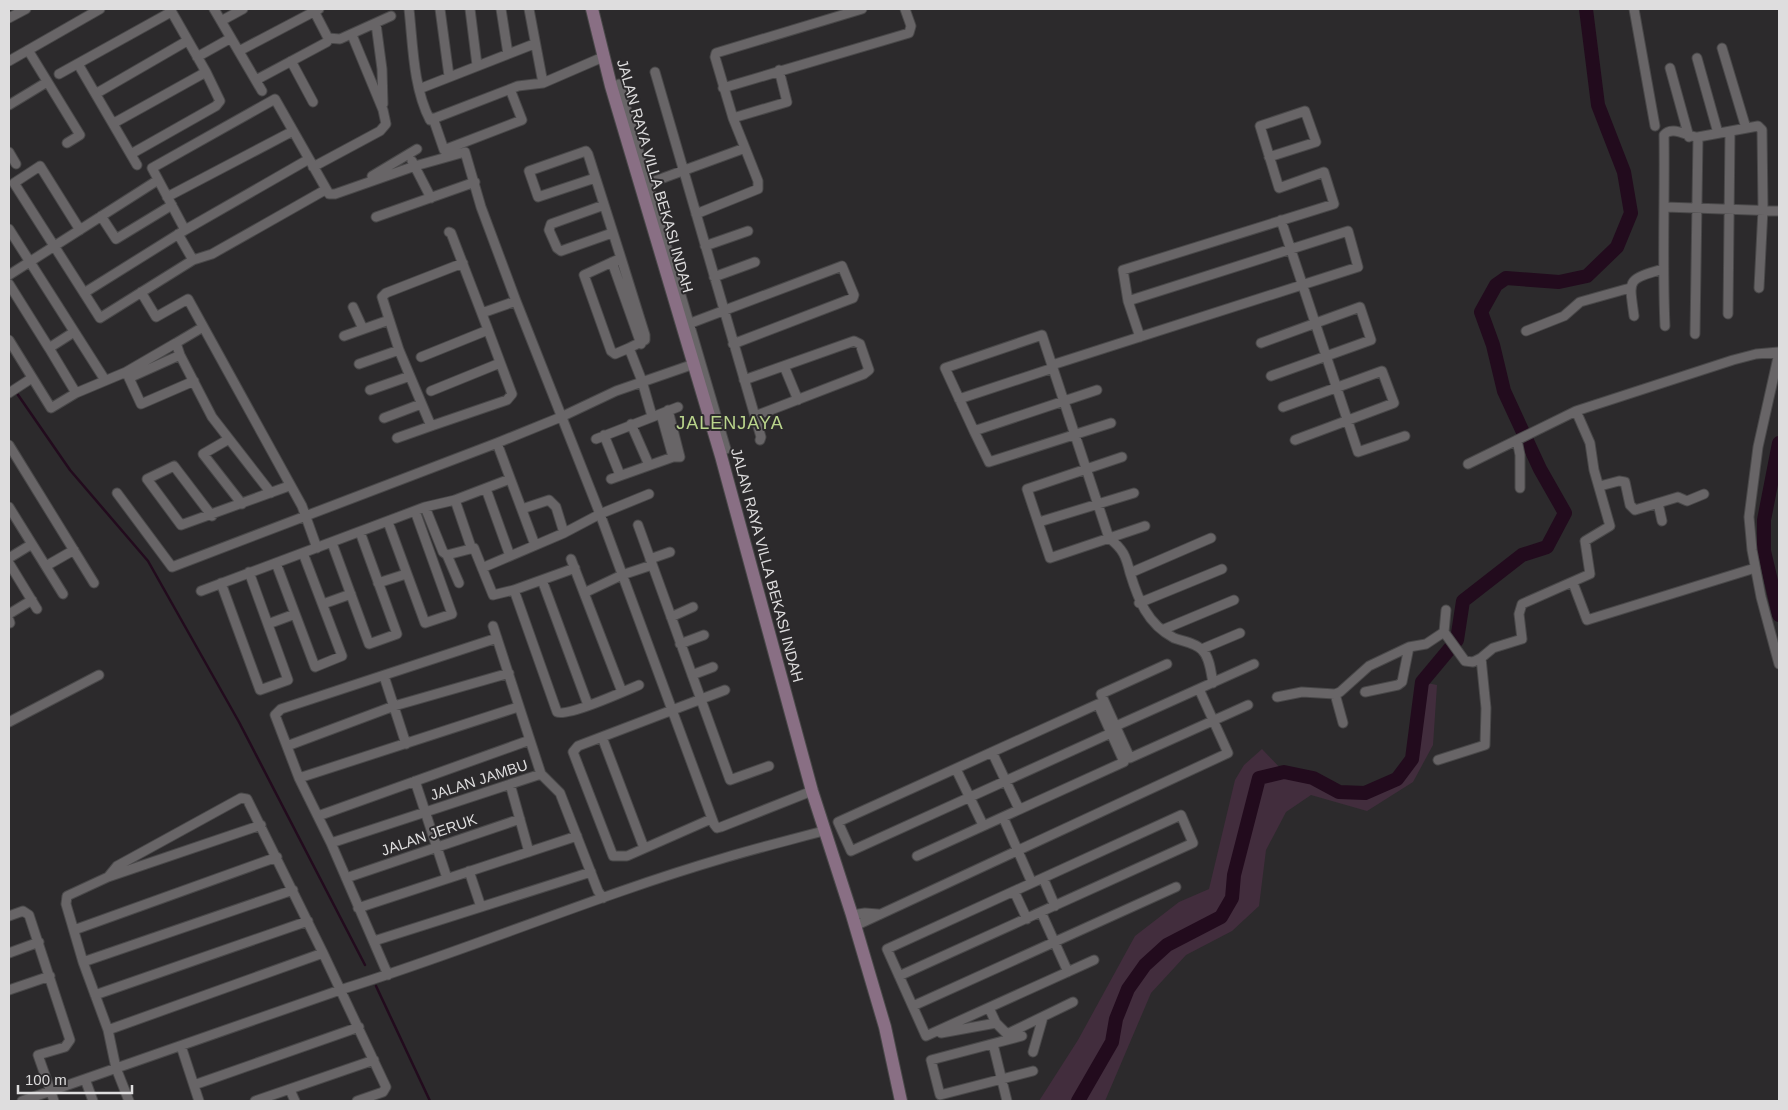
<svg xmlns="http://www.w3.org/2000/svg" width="1788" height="1110" font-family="Arial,sans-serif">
<rect width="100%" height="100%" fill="#2c2a2c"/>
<path fill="#422d3d" d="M1422,682L1437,685L1433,745L1413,782L1367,811L1311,795L1286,812L1266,850L1259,906L1232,931L1186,955L1151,993L1105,1101H1039L1078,1040L1135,936L1179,902L1209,889L1235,780L1244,765L1262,749L1284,772L1313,778L1339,792L1365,793L1396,779L1412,759Z"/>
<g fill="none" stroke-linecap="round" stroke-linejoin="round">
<path stroke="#220b1d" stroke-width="2.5" d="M16,392L70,470L148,561L239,722L365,965
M376,986L430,1101"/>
<path stroke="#220b1d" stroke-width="14" d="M1779,443L1764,520V551L1779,615
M1078,1101L1112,1042L1116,1019L1128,989L1145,965L1167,945L1221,917L1232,898L1234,875L1259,778L1284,772L1313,778L1339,792L1365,793L1397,779L1412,759L1422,682L1457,640L1463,601L1522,555L1547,547L1565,513L1540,469L1504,391L1493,345L1481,312L1496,285L1506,278L1559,282L1587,276L1617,247L1631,213L1624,172L1598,105L1586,9"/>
<g stroke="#494849" stroke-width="11">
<path id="minor" d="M214,9L262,91
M409,9C413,45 413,87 430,120L518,86L543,83L603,57
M440,9L449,76
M470,9L477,65
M501,9L508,54
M529,9L543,83
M1634,9L1655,126
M9,18L26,9
M221,21L243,9
M376,24L382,69L383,104
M328,38L340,39L391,16
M1722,48L1746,128
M28,50L80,135L67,143
M239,51L319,9
M197,57L231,38
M1697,58L1718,133
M9,61L100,9
M291,61L313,102
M78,64L137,165
M1670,68L1689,137
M655,72L761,437L760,440
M59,74L171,12
M256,80L327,42L328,38L314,11
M619,84L726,449
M723,88L909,33L911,26L905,9
M419,89L534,44
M97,93L187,41
M9,105L47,82
M433,118L444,150L522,120L510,89
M733,118L787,102L779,70
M114,123L206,72
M9,152L16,164
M131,154L216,106L220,101L206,72L170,9
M412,161L431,198
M313,167L380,131L386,124L383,110L352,35
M372,176L417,149
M595,178L538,197L529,171L586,151L588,154L621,258
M644,185L745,148L733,118L715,57L716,53L862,9
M167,197L293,131
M604,205L551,224L549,230L557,248L561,251L612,233
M1665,207L1779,211
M696,214L758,189V181L745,148
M101,216L116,239L172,205
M376,217L475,182
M1281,220L1358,452L1405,436
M9,229L105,380
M80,230L40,166L14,183L100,318L193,260L212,254L325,190
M185,230L309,159
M449,232L451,233C472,287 492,340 512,394L507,400L431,426L399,350L382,297L386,293L463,263
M178,234L193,260
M705,246L748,231
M612,262L641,344
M9,275L158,180
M714,277L755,262
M9,284L49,348L74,332
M141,292L156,317L188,299L302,506L317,548
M84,293L185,230L152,168L275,99L329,194H335L415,166L465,152L481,207L516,301L600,514L714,824L717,828L721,827L812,791
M353,307L363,329
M482,313L516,301
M1728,314L1730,131
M1634,316C1629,279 1626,280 1663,269
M683,326L842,266L854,295L853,298L733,344
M1665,326C1662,262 1665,199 1664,135C1672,125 1688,137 1698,137L1758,126L1762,130L1763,209L1759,288
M203,327L176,343L180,355L212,417L271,493
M1526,331L1564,316L1580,302L1630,288
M1695,334L1698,137
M344,336L389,320
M1140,337L1128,301L1123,270L1334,204L1324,172L1279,188L1260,126L1305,111L1316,142L1269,157
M9,340L51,408L76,393L126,372
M1261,343L1360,307L1371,340L1271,376
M49,348L76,393
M629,348L645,340V335L621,258L584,275L611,351L615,354L629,348L642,381L652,416
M1779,353L1758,447L1749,517L1752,550L1761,597L1779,664
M180,355L129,378L141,404L194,381
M421,357L488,330
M359,364L399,350
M1052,365L1358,267L1348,231L1128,301
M784,366L798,400
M127,375L126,372L176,343
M744,380L854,341L860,344L869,370L864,374L755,416
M370,390L410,376
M1097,390L974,431L945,368L1042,335C1065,403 1087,471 1109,538C1123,549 1126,556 1130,573
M431,391L500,363
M9,393L32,378
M959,399L1053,368
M1283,407L1382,371L1394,403L1295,440
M661,414L673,457
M384,418L421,404
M631,424L649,465
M974,431L989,462L1111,423
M604,435L620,475
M397,438L431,426
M229,439L203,454L242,504
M596,439L678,407
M1517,440L1520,455V488
M497,443L535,545
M9,445L94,583
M1122,457L1027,489L1050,558L1145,526
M1468,464L1576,411L1733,360L1756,354L1779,352
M611,479L673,457H680L668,410
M1600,486L1619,481L1625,482L1630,505L1635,510L1678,497L1687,501L1704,494
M486,489L510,556
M117,493L172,567L497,443L561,417L616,391L694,364
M455,500L471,547
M1658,503L1662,521
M9,507L63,594
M425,507L443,552L447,555L474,548L493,595L514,590
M522,509L549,500L556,507L564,533
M212,516L174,466L147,479L181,525L289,486
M388,522L425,623L452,614L415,511
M1039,522L1134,493
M638,525L730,780L769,766
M1211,538L1130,573C1138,599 1147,624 1174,638C1182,641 1196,643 1202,650C1210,657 1211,673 1213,683
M332,543L369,644L397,634L360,532
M447,555L459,583
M9,558L32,544
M571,559L622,692
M650,559L670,552
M9,563L37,609
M276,563L315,667L342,656L303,553
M46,566L74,550
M482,568L564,533L600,514L649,494
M575,568L514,590L557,712C567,717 625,691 639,685
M542,580L588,705
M221,583L260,690L288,680L249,572
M378,583L406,574
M1573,583L1587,620L1755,568
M201,591L425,507L455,500L510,479
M584,593L622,575L652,565
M1139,603L1222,569
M323,604L351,594
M9,614L32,600
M671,617L693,607
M9,620L10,623
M268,624L295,614
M493,626L541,774L560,793L598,891L603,898
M1162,630L1234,600
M1444,632L1465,661L1473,662L1481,658
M680,644L704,635
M1202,649L1240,633
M1167,664L1101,694L1130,758L1248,705
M692,675L713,667
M384,676L406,744
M1365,692L1398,685L1402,682L1409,647
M1335,694L1343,723
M1277,697L1302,692L1335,694L1340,692L1369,666L1409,647L1426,644L1444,632L1446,610
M9,722L99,675
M1116,726L1254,664
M602,737L644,848
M287,746L394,706L509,673
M992,752L1019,809
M1438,760L1485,745L1486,708L1481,658L1493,648L1522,639L1519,614L1522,604L1590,574L1585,541L1610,526L1594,470L1590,443L1576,411
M956,769L983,825
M299,778L518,707
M415,781L447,878
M510,784L529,852
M318,816L530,740
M1003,817L1032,883
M711,819L627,856H613L573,752L578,746L725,690
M331,843L541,774
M917,856L1124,762L1098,704L838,822L851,851L1111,733
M469,871L481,907
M108,877L117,866L241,798L247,799L323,953L386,1087L383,1092L357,1101
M346,878L520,819
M1043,878L1055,906
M1014,891L1027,919
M358,908L577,836
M1041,912L1068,972
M852,915L865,913L878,914
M9,916L23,911L29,915L70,1040L65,1047L38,1055L54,1101
M855,926L1228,753L1199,689
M74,930L277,857
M374,941L591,872
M9,953L39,942
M83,962L293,890
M388,975L331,843L299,778L275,715L281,709L497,638
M899,976L1193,843L1181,815L887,949L926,1036L1094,960
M9,990L50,976
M95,995L308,921
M913,1006L1176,887
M989,1008L996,1023L1007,1034L1073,1002
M108,1030L323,953
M941,1033L996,1023
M1022,1036L931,1060L940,1095L1033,1071
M993,1044L1007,1101
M181,1046L199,1101
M1033,1052L1043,1017
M85,1079L93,1101
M194,1085L359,1027
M290,1090L295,1101
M22,1101L340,990C469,950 594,896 724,858C757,848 790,840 823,831
M129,1101L116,1068L108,1030L83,962L66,904L67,896L108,877L261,825
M255,1101L374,1060"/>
</g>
<g stroke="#494849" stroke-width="14">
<path id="secondary" d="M592,9L611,86L721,456L812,791L852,915L885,1027L901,1101"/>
</g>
<use href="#minor" stroke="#686567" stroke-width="9"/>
<use href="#secondary" stroke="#896f84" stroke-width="12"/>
</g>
<g text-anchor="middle" stroke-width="4" stroke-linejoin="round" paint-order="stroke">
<g font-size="15" fill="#deddde" stroke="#2c2a2c">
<text transform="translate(655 176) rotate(74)" y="5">JALAN RAYA VILLA BEKASI INDAH</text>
<text transform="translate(767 565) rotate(75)" y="5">JALAN RAYA VILLA BEKASI INDAH</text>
<text transform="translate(479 780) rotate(-18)" y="5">JALAN JAMBU</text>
<text transform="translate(429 835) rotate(-19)" y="5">JALAN JERUK</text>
</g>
<g font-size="18" letter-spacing="1" fill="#bad58c" stroke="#2c2a2c">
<text x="730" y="429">JALENJAYA</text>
</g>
</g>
<rect width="1788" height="1110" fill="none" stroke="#deddde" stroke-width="20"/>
<path d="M18 1085v8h114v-8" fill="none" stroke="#deddde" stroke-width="2.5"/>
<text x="25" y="1085" font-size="15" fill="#deddde" stroke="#2c2a2c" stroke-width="4" paint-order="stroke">100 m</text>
</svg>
